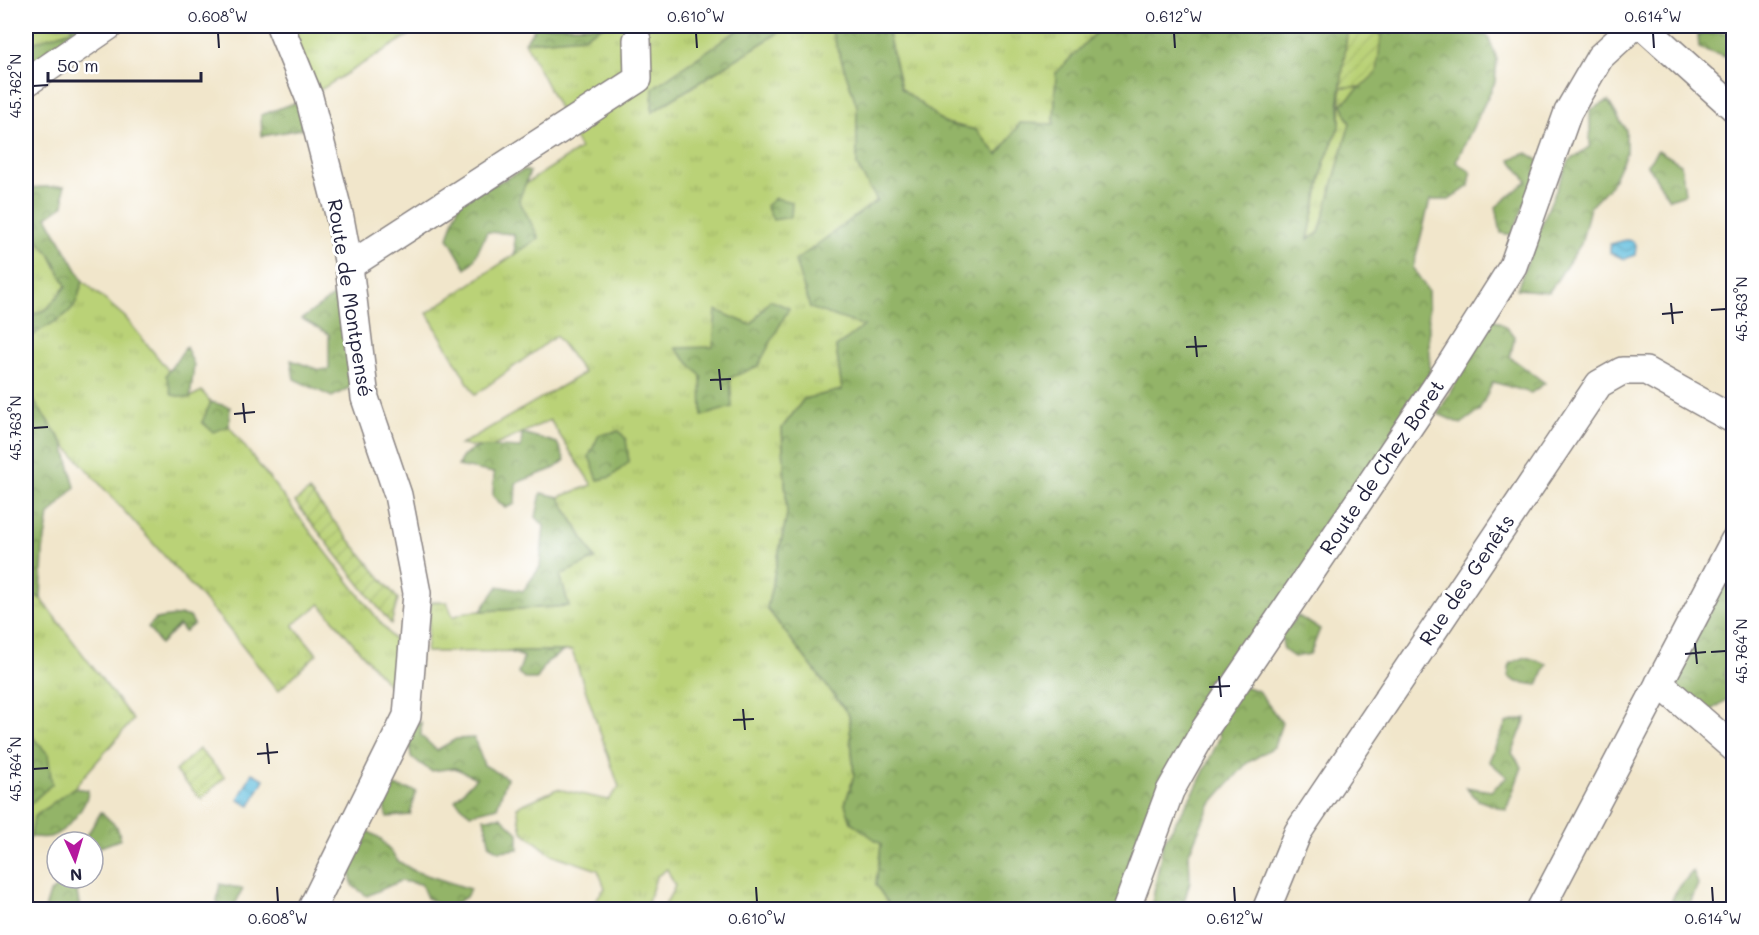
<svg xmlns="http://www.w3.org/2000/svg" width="1759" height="935" font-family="Mali,sans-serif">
<defs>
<pattern id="grass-tufts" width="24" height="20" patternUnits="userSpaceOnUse" patternTransform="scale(1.5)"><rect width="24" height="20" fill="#bad277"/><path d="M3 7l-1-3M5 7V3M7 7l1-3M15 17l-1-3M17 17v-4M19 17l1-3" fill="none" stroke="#a0b468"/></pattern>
<pattern id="forest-crowns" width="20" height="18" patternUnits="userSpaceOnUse" patternTransform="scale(1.5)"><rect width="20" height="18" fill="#93b468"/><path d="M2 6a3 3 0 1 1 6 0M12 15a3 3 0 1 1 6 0" fill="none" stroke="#789257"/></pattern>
<pattern id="garden-furrows" width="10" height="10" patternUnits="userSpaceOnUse" patternTransform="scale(1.5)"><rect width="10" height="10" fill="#bad277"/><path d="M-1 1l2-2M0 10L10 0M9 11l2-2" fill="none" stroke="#a0b468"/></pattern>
<pattern id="water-waves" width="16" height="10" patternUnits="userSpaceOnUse" patternTransform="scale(1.5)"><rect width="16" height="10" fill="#60bede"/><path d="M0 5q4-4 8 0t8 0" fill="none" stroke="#4f9ab5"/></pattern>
</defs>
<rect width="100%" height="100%" fill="#fff"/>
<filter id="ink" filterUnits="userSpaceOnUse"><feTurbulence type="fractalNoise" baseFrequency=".0167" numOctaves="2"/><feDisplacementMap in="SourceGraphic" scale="12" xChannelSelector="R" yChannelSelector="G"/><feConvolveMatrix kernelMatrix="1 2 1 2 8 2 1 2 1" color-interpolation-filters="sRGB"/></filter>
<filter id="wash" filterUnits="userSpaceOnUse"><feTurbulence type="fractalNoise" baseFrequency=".008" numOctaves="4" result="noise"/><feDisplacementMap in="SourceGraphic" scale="24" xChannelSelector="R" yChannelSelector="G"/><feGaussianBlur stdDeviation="1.35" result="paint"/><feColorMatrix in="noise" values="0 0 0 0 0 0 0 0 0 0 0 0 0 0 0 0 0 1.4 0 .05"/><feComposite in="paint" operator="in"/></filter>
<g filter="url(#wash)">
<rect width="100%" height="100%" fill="#f1e6cb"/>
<path fill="url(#grass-tufts)" stroke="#6e7a59" stroke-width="1.5" d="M26,26H109L26,83Z
M288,26H424L317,92Z
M551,26H744L653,88L652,112L789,26H830L857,106V166L877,200L864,326L836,347L842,390L804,399L782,428L787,514L767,608L849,715L854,776L845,804L851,822L882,844L876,885L892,909H663L675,886L667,869L656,877L646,909H588L605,888L598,870L551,854L522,831L517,807L557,789L608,800L619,787L572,651L426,652L431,602H447L453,617L466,612L569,606L560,575L595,559L559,497L592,485L550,420L490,448L460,445L584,373L556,336L475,395L427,313L539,238L514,191L580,149L525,42Z
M886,26H1097V31L1056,73L1054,124L998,155L976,130L945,123L901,88Z
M1341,87H1361L1342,104L1350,123L1319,233L1308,240L1324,163L1340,124Z
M26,183L28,188L64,186V205L47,217L83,281L125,317L190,397L202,391L407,657L398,696L320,604L293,625L317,654L278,691L220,618L64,444L26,390V344L31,335L28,314L26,317Z
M26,589L41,599L133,720L26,843Z"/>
<path fill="url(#forest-crowns)" stroke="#5a6b52" stroke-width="1.5" d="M72,26H109L26,83V45L71,30Z
M536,26H603L583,37L525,42Z
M744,26H789L652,112L653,88Z
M830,26H886L901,88L945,123L976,130L998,155L1020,123L1054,124L1056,73L1097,31V26H1348L1339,102L1340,124L1324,163L1308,239L1319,233L1350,123L1342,104L1377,72L1381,36L1371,26H1451L1488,36L1497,59L1495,82L1456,162L1471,172L1469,186L1449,200H1430L1413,268L1428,291L1430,375L1244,686L1258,691L1282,723L1274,747L1247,763L1210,805L1189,853L1190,881L1182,909H1151L1163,843L1196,788L1220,737L1211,707L1119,909H892L876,885L881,844L851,822L845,804L854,776L849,715L767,608L787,515L782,428L804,399L842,390L836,347L864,326L810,308L795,261L877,200L857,166V106Z
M1733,31V56L1725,57L1699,48L1698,35Z
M300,101L305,116L301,129L262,136L261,115Z
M1608,101L1626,130V153L1611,185L1590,207L1581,244L1549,292L1517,289L1549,206L1569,161L1590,146V110Z
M1658,150L1681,164L1685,194L1669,199L1647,164Z
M1527,153L1541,162L1512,235L1501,233L1496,207L1527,181L1510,159Z
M524,170L530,172L519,200L539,238L515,254L514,234L487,232L474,260L466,269L448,238L460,200Z
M26,183L28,188L64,186V205L47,217L83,281C80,288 79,298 75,304C64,323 37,326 26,344V317L47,309L66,286L50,254L26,227Z
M775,198L792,202L791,217L773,220L766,206Z
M344,288L356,384L332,397L294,379L291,360L319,370L329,369V334L302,319Z
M770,300L789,308L758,366L730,378L732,407L702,416L701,376L675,348L713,347L716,310L751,325Z
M1492,318L1501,323L1515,336L1510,357L1545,383L1531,393L1493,382L1479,411L1461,424L1438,414Z
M186,347L194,365L190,398L172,395L166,375Z
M26,390L64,444L75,487L49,515L43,551L41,599L26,589Z
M211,402L230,407L229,426L213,432L202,422Z
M619,431L626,439L629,462L611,477L598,480L589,456L599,435Z
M522,433L557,443L565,460L555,468L516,483L515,504L505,508L493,496L494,473L458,466C467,439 497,448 521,448Z
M541,493L559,497L595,559L560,575L569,606L481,611L498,586L523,591L540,567L544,526L536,517Z
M1723,586L1733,591V649L1724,673L1729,698L1709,712L1683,697L1675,678Z
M182,615L190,617L194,624L184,632L179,625L160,644L148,627L156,619Z
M1298,616L1320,629L1310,654L1294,657L1284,650L1281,636Z
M507,651H564L547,662L537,679H526L518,673L524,657Z
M1526,657L1547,664L1538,685L1517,682L1508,677L1510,663Z
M1526,718L1512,753L1522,767L1506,810L1478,800L1466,787L1491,791L1507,777L1489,761L1506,723Z
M421,722V736L437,750L456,739L474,738L484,765L507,778L497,807L470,814L455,800L476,778L455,768L431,771L411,757L408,729Z
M26,730L48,754L52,784L26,808Z
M393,786L416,791L410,815L387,817L382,800Z
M73,788L88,790C88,806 66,832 50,837C45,838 37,837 31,837L34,817Z
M101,812L117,827L121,839L93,850V842H83Z
M501,817L518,833V849L499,851L490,846L484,818Z
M360,827L380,838L398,861L414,871L470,889L466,897L446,909L427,898L421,884L400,881L367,896L352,885L348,853Z
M1693,871L1698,884L1688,909H1668L1676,891Z
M67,878H84L77,893L80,909H45L50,893Z
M220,884L243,889L233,908L221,909L217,901Z"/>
<path fill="url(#garden-furrows)" stroke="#6e7a59" stroke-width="1.5" d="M1348,26H1371L1381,36L1377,72L1361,87H1341Z
M309,491L398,599L391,624L295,502Z
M199,749L225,777L201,799L175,771Z"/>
<path fill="url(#water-waves)" stroke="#41708c" stroke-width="1.5" d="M1626,240L1633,241L1636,247L1635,255L1625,259L1610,253V244Z
M252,773L264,779L250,806L238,800Z"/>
</g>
<g filter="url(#ink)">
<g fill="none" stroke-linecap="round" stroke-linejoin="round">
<g stroke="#8a8483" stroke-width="30">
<path id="minor" d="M280,26L309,97L340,218L349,266L365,398L398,495L417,593L407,716L311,910
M1643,26L1734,108
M26,83L109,26
M349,266L638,79L637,40
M1659,683L1734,748
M1126,910L1170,791L1205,729L1440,381L1513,266L1568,112L1600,57L1634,26
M1266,910L1298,832L1599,384L1622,371H1646L1734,420
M1540,910L1734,541"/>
</g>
<use href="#minor" stroke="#fff" stroke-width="27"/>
</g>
</g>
<path fill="none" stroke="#22223b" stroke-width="2" d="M218,33L219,48M696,33L697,48M1174,33L1175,48M1653,33L1654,48M33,86L48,85M1671,303L1673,324M1711,310L1726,309M1662,314L1683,312M1195,336L1197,357M1186,347L1207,346M719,369L721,390M710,380L731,379M243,403L245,423M234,414L255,412M33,428L48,427M1695,643L1697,664M1711,652L1726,651M1685,654L1706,652M1219,676L1221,697M1209,687L1230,686M743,709L745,730M733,720L754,719M267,743L269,764M257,754L278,752M33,769L48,768M277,887L278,902M756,887L757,902M1234,887L1235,902M1712,887L1713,902"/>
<g text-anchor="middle" stroke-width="6" stroke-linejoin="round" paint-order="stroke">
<g font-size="20" fill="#22223b" stroke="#fff">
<text transform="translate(350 298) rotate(81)" y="7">Route de Montpensé</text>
<text transform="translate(1382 467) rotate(-56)" y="7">Route de Chez Boret</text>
<text transform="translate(1467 580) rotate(-56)" y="7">Rue des Genêts</text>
</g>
</g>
<rect width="1759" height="935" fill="none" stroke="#fff" stroke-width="66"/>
<g transform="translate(75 860) rotate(176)"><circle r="28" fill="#ffffff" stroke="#a7a7b1" stroke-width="1.5"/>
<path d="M0-4.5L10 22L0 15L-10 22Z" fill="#b5179e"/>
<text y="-9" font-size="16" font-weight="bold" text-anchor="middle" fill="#22223b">N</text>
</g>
<path d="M48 72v9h153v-9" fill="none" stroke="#22223b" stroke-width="3"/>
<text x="57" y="72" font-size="18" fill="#22223b" stroke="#ffffff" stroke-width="4.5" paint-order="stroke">50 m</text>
<rect x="33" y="33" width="1693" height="869" fill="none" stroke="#22223b" stroke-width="2"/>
<g font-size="15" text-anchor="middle" fill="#22223b">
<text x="218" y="22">0.608°W</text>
<text x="696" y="22">0.610°W</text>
<text x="1174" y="22">0.612°W</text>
<text x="1653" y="22">0.614°W</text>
<text transform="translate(16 86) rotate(-90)" y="5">45.762°N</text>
<text transform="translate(1742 309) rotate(-90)" y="5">45.763°N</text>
<text transform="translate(16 428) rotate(-90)" y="5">45.763°N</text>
<text transform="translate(1742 651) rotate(-90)" y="5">45.764°N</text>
<text transform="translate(16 769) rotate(-90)" y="5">45.764°N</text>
<text x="278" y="924">0.608°W</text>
<text x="757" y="924">0.610°W</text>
<text x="1235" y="924">0.612°W</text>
<text x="1713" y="924">0.614°W</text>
</g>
</svg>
